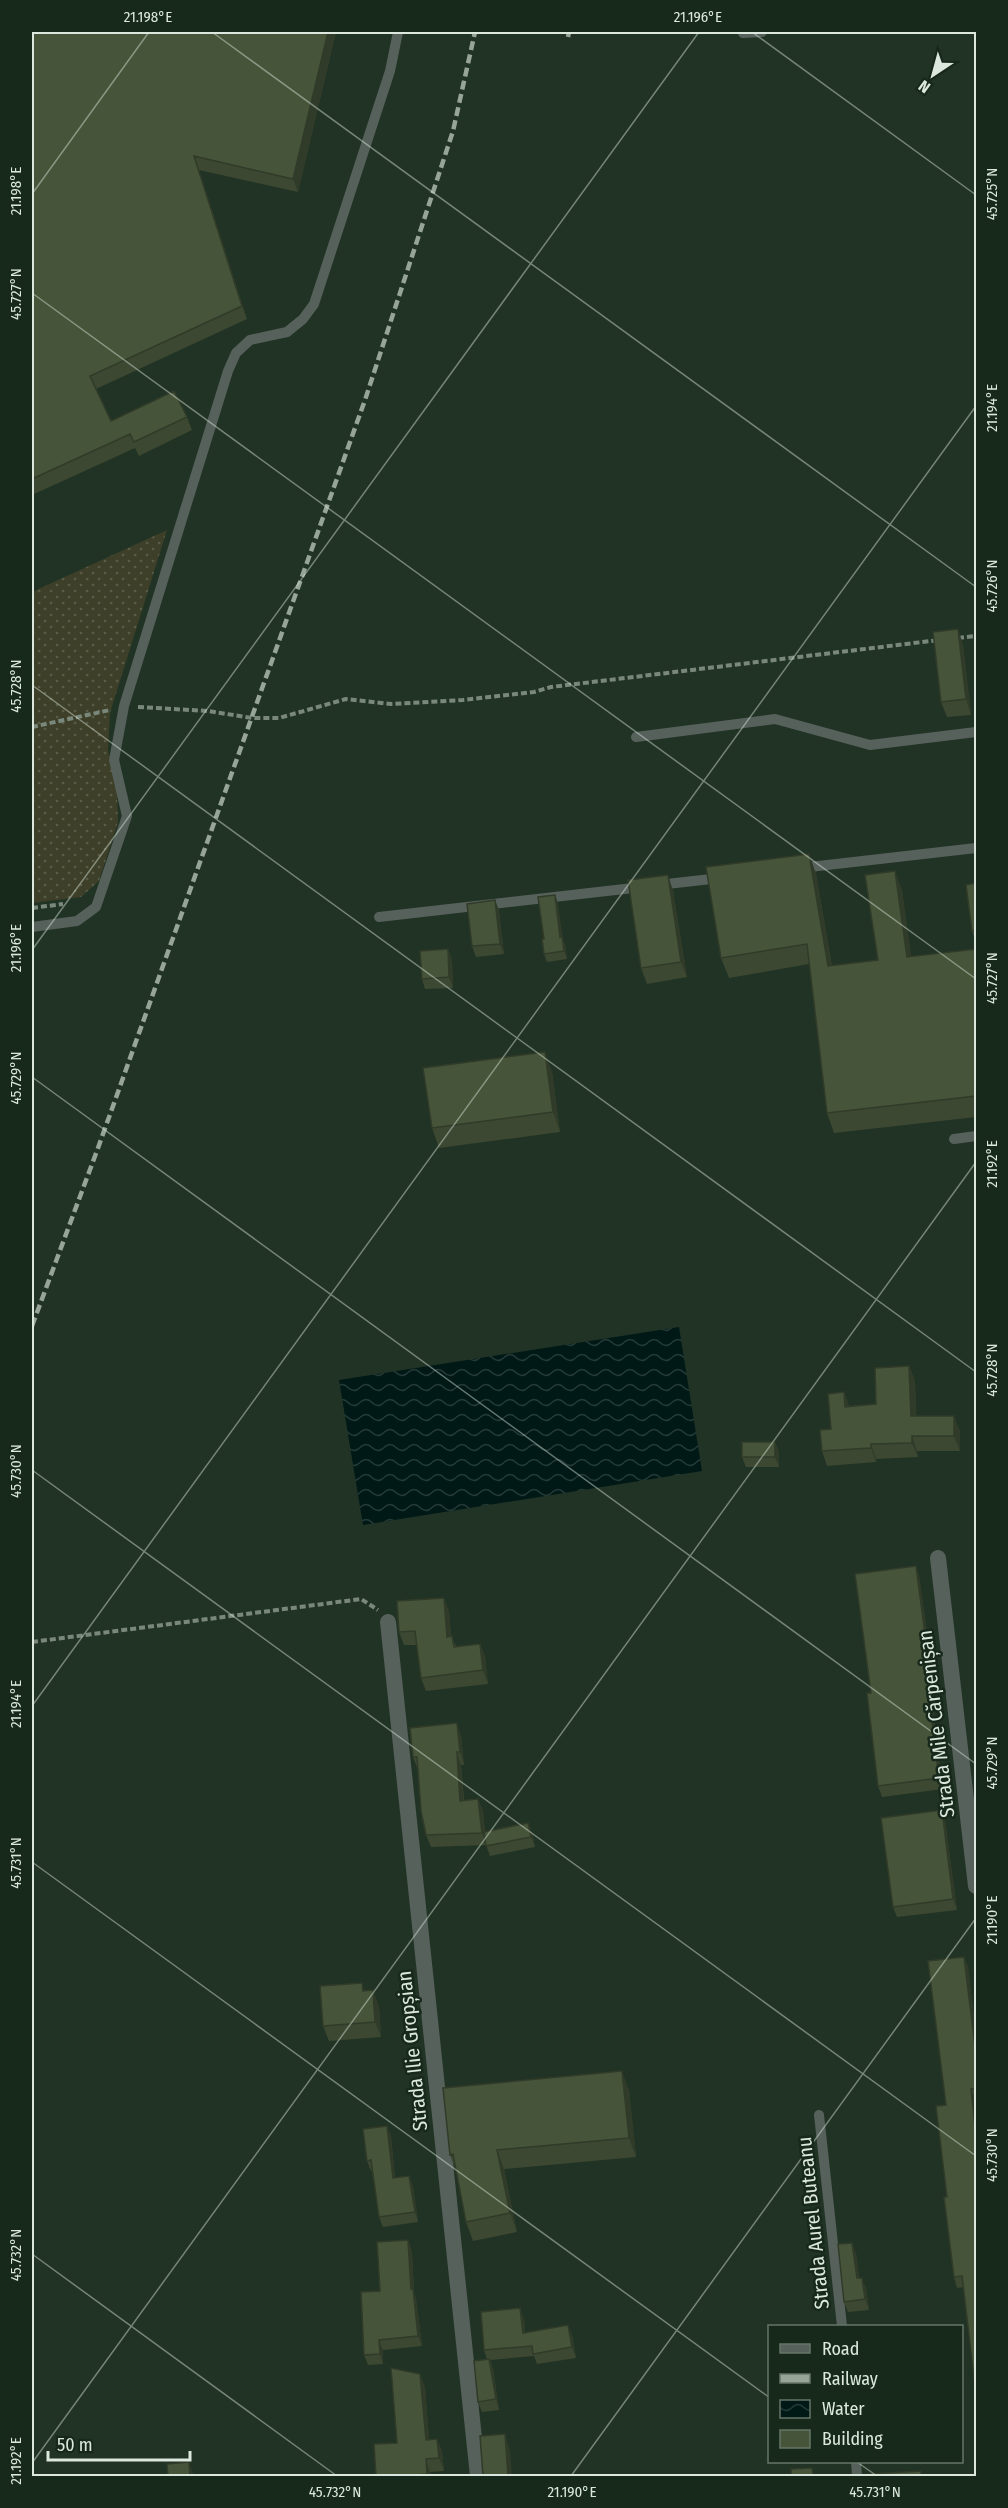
<svg xmlns="http://www.w3.org/2000/svg" width="1008" height="2508" font-family="'Fira Sans Condensed',sans-serif">
<defs>
<pattern id="grass-dots" width="8" height="8" patternUnits="userSpaceOnUse" patternTransform="scale(1.5)"><rect width="8" height="8" fill="#3d3f28"/><path d="M2 2h.1M6 6h.1" fill="none" stroke="#585b47" stroke-width="1.8" stroke-linecap="round"/></pattern>
<pattern id="water-waves" width="16" height="10" patternUnits="userSpaceOnUse" patternTransform="scale(1.5)"><rect width="16" height="10" fill="#001917"/><path d="M0 5q4-4 8 0t8 0" fill="none" stroke="#253a38"/></pattern>
</defs>
<rect width="100%" height="100%" fill="#213324"/>
<path fill="url(#grass-dots)" d="M167,530L110,713L108,750L117,792L118,822L99,881L81,897L32,903V592Z"/>
<path fill="url(#water-waves)" d="M679,1327L702,1471L363,1525L339,1380Z"/>
<g fill="none" stroke-linecap="round" stroke-linejoin="round">
<path stroke="#79887b" stroke-width="4" stroke-dasharray="6 3" stroke-linecap="butt" d="M958,638L976,636
M138,707L208,711L252,718H279L346,699L391,704L463,700L534,692L551,687L939,640
M32,727L110,710
M32,908L63,904
M32,1642L361,1599L378,1610"/>
<path stroke="#56615c" stroke-width="10" d="M743,33L762,32
M636,737L775,719L870,745L976,732
M801,868L976,848
M658,885L720,878
M379,917L642,887
M32,927L77,921L96,907L127,816L114,760L124,706L228,371L236,353L250,340L287,332L303,319L314,304L390,71L398,32
M954,1139L976,1136
M819,2115L842,2326
M856,2462L857,2476"/>
<path stroke="#56615c" stroke-width="16" d="M938,1558L976,1886
M388,1622L478,2476"/>
<path stroke="#97a599" stroke-width="4.5" stroke-dasharray="9 4.5" stroke-linecap="butt" d="M568,37L569,32
M32,1326L98,1148L365,400L453,131L475,32"/>
</g>
<path fill="#3c4832" d="M32,32H336L298,192L199,170L247,319L96,389L111,421L187,417L192,430L139,456L135,448L32,495Z
M963,644L971,715L947,717L941,702Z
M809,854L816,874L832,966L878,960L902,890L911,957L976,949V1117L834,1133L827,1113L809,964L729,978L721,958Z
M976,883V943L972,931Z
M673,891L687,977L647,984L641,968Z
M555,895L558,904L562,936L565,945L567,959L547,962L544,954V939Z
M495,900L499,911L504,954L476,957L472,946Z
M448,949L452,960L453,988L425,989L422,979Z
M552,1072L560,1132L439,1148L432,1128Z
M909,1366L915,1381L916,1416L960,1431V1451H917L918,1457L876,1459V1462L827,1466L822,1451L831,1429L844,1392L849,1406L876,1404Z
M775,1442L779,1452V1467H746L742,1457Z
M916,1566L919,1576L932,1668H928L943,1789L882,1797L878,1786L871,1693Z
M449,1611L451,1636L456,1646L480,1644L485,1657L488,1684L426,1691L421,1678L417,1645H404L399,1632Z
M461,1736L464,1765H461L464,1800L478,1799L483,1811L485,1831L528,1823L532,1833L535,1847L490,1856L486,1845L431,1847L426,1835L418,1770L413,1757Z
M945,1820L957,1910L897,1917L893,1907Z
M964,1957L968,1967L976,2035V2099H975L976,2115V2394L964,2287L957,2288L954,2277L947,2197Z
M365,1991L379,2006L381,2037L329,2041L323,2026Z
M629,2090L636,2157L504,2169L517,2232L473,2241L466,2222L457,2174L450,2155Z
M391,2136L395,2178L413,2186L418,2222L383,2227L379,2217L372,2171H371L367,2161Z
M412,2251L414,2293L416,2299L422,2346L383,2350V2364L368,2365L364,2355Z
M856,2253L859,2278L866,2288L869,2310L848,2312L844,2302Z
M524,2319L525,2332L572,2335L576,2358L537,2364L534,2356L490,2360L493,2369L499,2410L482,2412L478,2402L487,2359L484,2350Z
M425,2387L429,2440L437,2439L442,2452L444,2471L430,2472L431,2476H376L397,2443Z"/>
<path fill="#313b29" d="M328,32H336L298,192L293,179Z
M194,156L199,170L247,319L242,306Z
M958,629L963,644L971,715L966,699Z
M809,854L816,874L835,986L828,966Z
M895,871L902,890L914,977L907,957Z
M668,875L673,891L687,977L681,962Z
M555,895L558,904L563,945L560,937Z
M495,900L499,911L504,954L500,944Z
M562,936L565,945L567,959L564,951Z
M448,949L452,960L453,988L449,977Z
M545,1052L552,1072L560,1132L553,1112Z
M909,1366L915,1381L917,1430L911,1416Z
M844,1392L849,1407H845Z
M954,1416L960,1431V1451L954,1436Z
M912,1436L917,1451L918,1457L912,1443Z
M775,1442L779,1452V1467L775,1457Z
M871,1444L876,1459V1462L871,1448Z
M916,1566L919,1576L932,1668L928,1657Z
M444,1598L449,1611L452,1650L447,1637Z
M480,1644L485,1657L488,1684L483,1670Z
M924,1658L928,1668L943,1789L939,1778Z
M457,1723L461,1736L464,1765L460,1752Z
M457,1752L461,1765L464,1813L460,1801Z
M478,1799L483,1811L487,1845L482,1833Z
M942,1810L945,1820L957,1910L953,1899Z
M528,1823L532,1833L535,1847L531,1837Z
M964,1957L968,1967L976,2035V2054Z
M373,1990L379,2006L381,2037L375,2022Z
M622,2071L629,2090L636,2157L629,2138Z
M971,2089L975,2099L976,2115V2136Z
M387,2126L391,2136L396,2189L393,2178Z
M497,2150L504,2169L517,2232L510,2213Z
M409,2176L413,2186L418,2222L415,2212Z
M408,2240L412,2251L414,2293L416,2299L422,2346L418,2336L411,2289Z
M852,2243L856,2253L861,2289L857,2278Z
M862,2278L866,2288L869,2310L865,2299Z
M520,2308L524,2319L526,2343L523,2333Z
M568,2325L572,2335L576,2358L572,2347Z
M379,2340L383,2350V2364L380,2354Z
M489,2359L493,2369L499,2410L496,2399Z
M420,2374L425,2387L430,2453L426,2440Z
M505,2434L510,2450L512,2476H508Z
M437,2439L442,2452L444,2471L439,2458Z
M426,2459L430,2472L431,2476H428L427,2474Z
M189,2462L193,2473V2476H190Z"/>
<path fill="#46543a" stroke="#313b29" stroke-width="1.5" d="M32,32H328L293,179L194,156L242,306L90,376L111,421L174,391L187,417L134,442L130,434L32,479Z
M958,629L966,699L941,702L933,632Z
M809,854L828,966L878,960L865,875L895,871L907,957L976,949V1096L827,1113L807,944L721,958L706,867Z
M668,875L681,962L641,968L628,880Z
M976,883V930L972,931L966,885Z
M555,895L560,937L562,936L564,951L544,954L542,939H544L538,897Z
M495,900L500,944L472,946L467,904Z
M448,949L449,977L422,979L420,951Z
M545,1052L553,1112L432,1128L423,1068Z
M909,1366L911,1416H954V1436H912V1443L871,1444V1448L822,1451L820,1430L831,1429L828,1394L844,1392L845,1407L876,1404L875,1368Z
M742,1442H775V1457H742Z
M916,1566L928,1657L924,1658L939,1778L878,1786L867,1693H871L855,1574Z
M444,1598L447,1637L452,1636L454,1647L480,1644L483,1670L421,1678L415,1631L399,1632L397,1601Z
M457,1723L460,1752H457L460,1801L478,1799L482,1833L426,1835L421,1811L417,1757H413L410,1728Z
M942,1810L953,1899L893,1907L881,1818Z
M528,1823L531,1837L486,1846L484,1832Z
M964,1957L976,2054V2088L971,2089L976,2136V2394L962,2276L954,2277L944,2197H947L936,2106L946,2105L928,1961Z
M362,1983L363,1991L373,1990L375,2022L323,2026L320,1986Z
M622,2071L629,2138L497,2150L510,2213L466,2222L453,2154L450,2155L443,2088Z
M387,2126L393,2178L409,2176L415,2212L379,2217L371,2160L367,2161L363,2129Z
M408,2240L411,2289H413L418,2336L379,2340L380,2354L364,2355L361,2292L380,2291L377,2242Z
M852,2243L857,2278H862L865,2299L844,2302L838,2244Z
M520,2308L523,2333L568,2325L572,2347L533,2354L532,2346L484,2350L481,2312Z
M489,2359L496,2399L478,2402L474,2361Z
M391,2368L420,2374L426,2440L437,2439L439,2458L426,2459L427,2474L404,2476H376L374,2444L397,2443Z
M505,2434L508,2476H483L480,2436Z
M189,2462L190,2476H168L167,2464Z
M812,2468L813,2476H791V2469Z
M921,2471V2476H871L870,2474Z"/>
<path fill="none" stroke="#dce8de" stroke-width="1.5" stroke-opacity="0.45" d="M212,32L976,587M752,32L976,195M32,194L149,32M32,293L976,979M32,685L976,1372M32,950L699,32M32,1077L976,1764M32,1470L976,2156M32,1706L976,406M32,1862L770,2398M32,2254L337,2476M857,2462L877,2476M32,2463L976,1162M571,2476L976,1918"/>
<g text-anchor="middle" stroke-width="5" stroke-linejoin="round" paint-order="stroke">
<g font-size="20" fill="#dce8de" stroke="#17291b">
<text transform="translate(936 1724) rotate(-97)" y="7">Strada Mile Cărpenișan</text>
<text transform="translate(412 2051) rotate(-96)" y="7">Strada Ilie Gropșian</text>
<text transform="translate(813 2223) rotate(-96)" y="7">Strada Aurel Buteanu</text>
</g>
</g>
<rect width="1008" height="2508" fill="none" stroke="#17291b" stroke-width="66"/>
<rect x="768" y="2325" width="195" height="138" fill="#17291b" stroke="#667569" stroke-width="1.5"/>
<rect x="780" y="2344" width="30" height="9" fill="#56615c" stroke="#667569" stroke-width="1.5"/>
<text x="822" y="2355" font-size="18" fill="#dce8de">Road</text>
<rect x="780" y="2374" width="30" height="9" fill="#97a599" stroke="#667569" stroke-width="1.5"/>
<text x="822" y="2385" font-size="18" fill="#dce8de">Railway</text>
<rect x="780" y="2400" width="30" height="18" fill="url(#water-waves)" stroke="#667569" stroke-width="1.5"/>
<text x="822" y="2415" font-size="18" fill="#dce8de">Water</text>
<rect x="780" y="2430" width="30" height="18" fill="#46543a" stroke="#667569" stroke-width="1.5"/>
<text x="822" y="2445" font-size="18" fill="#dce8de">Building</text>
<g transform="translate(933 75) rotate(216)" stroke="#17291b" stroke-width="4.5" paint-order="stroke">
<path d="M0-4.5L10 22L0 15L-10 22Z" fill="#dce8de"/>
<text y="-9" font-size="16" font-weight="bold" text-anchor="middle" fill="#dce8de">N</text>
</g>
<path d="M48 2451v9h142v-9" fill="none" stroke="#dce8de" stroke-width="3"/>
<text x="57" y="2451" font-size="18" fill="#dce8de" stroke="#17291b" stroke-width="4.5" paint-order="stroke">50 m</text>
<rect x="33" y="33" width="942" height="2442" fill="none" stroke="#dce8de" stroke-width="2"/>
<g font-size="15" text-anchor="middle" fill="#dce8de">
<text x="148" y="22">21.198°E</text>
<text x="698" y="22">21.196°E</text>
<text transform="translate(16 191) rotate(-90)" y="5">21.198°E</text>
<text transform="translate(992 194) rotate(-90)" y="5">45.725°N</text>
<text transform="translate(16 294) rotate(-90)" y="5">45.727°N</text>
<text transform="translate(992 408) rotate(-90)" y="5">21.194°E</text>
<text transform="translate(992 586) rotate(-90)" y="5">45.726°N</text>
<text transform="translate(16 686) rotate(-90)" y="5">45.728°N</text>
<text transform="translate(16 948) rotate(-90)" y="5">21.196°E</text>
<text transform="translate(992 978) rotate(-90)" y="5">45.727°N</text>
<text transform="translate(16 1078) rotate(-90)" y="5">45.729°N</text>
<text transform="translate(992 1164) rotate(-90)" y="5">21.192°E</text>
<text transform="translate(992 1370) rotate(-90)" y="5">45.728°N</text>
<text transform="translate(16 1471) rotate(-90)" y="5">45.730°N</text>
<text transform="translate(16 1704) rotate(-90)" y="5">21.194°E</text>
<text transform="translate(992 1763) rotate(-90)" y="5">45.729°N</text>
<text transform="translate(16 1863) rotate(-90)" y="5">45.731°N</text>
<text transform="translate(992 1920) rotate(-90)" y="5">21.190°E</text>
<text transform="translate(992 2155) rotate(-90)" y="5">45.730°N</text>
<text transform="translate(16 2255) rotate(-90)" y="5">45.732°N</text>
<text transform="translate(16 2461) rotate(-90)" y="5">21.192°E</text>
<text x="335" y="2497">45.732°N</text>
<text x="572" y="2497">21.190°E</text>
<text x="875" y="2497">45.731°N</text>
</g>
</svg>
